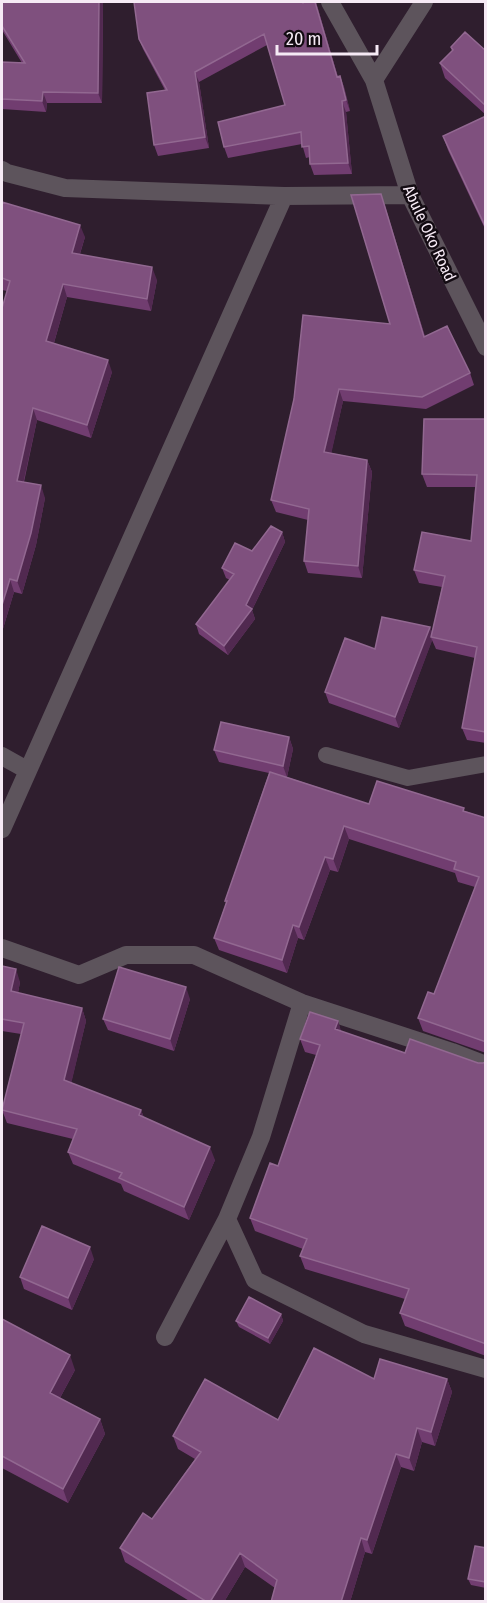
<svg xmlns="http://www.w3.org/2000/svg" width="487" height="1603" font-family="'Fira Sans Condensed',sans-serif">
<rect width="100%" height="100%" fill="#2f1e2e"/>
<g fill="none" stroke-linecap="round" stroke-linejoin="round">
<path stroke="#5d545c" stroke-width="16" d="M326,755L408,778L486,764"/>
<path stroke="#5d545c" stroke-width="18" d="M330,2L374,80L410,195L486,347
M374,80L424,2
M2,170L7,173L65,188L284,196L410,195
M2,756L27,770
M2,829L284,196
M2,948L79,975L126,955H194L302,1003L452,1052L486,1065
M302,1003L261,1137L227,1219L255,1280L364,1334L486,1369
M165,1337L227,1219"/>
</g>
<path fill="#713d70" d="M2,2H103L102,103H47L46,112L2,109V62L22,63L2,30Z
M304,2H316L338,77L340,76L344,87L350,111L346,112L352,174L314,175L310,164V157L306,158L302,144L228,158L224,147L285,105L267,45L199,82L209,148L158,156L154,145L165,90L143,49L139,39L303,3Z
M451,47L486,51V115L445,78L440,63L452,51Z
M486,116V231L448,150L443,136Z
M2,202L85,237L80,254L157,280L151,311L67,297L54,343L112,372L91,438L37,420L24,482L45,498L36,545L22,594L14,592L2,632L7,291L2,290Z
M385,206L425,337L470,373L474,385L426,409L343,401L331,453L367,460L372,472L362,578L308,573L304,561L308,520L276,512L271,500L294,399L390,324Z
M486,419V743L467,740L462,728L475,658L436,649L432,640L399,728L329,703L325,692L375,649L430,627L432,633L442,587L419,583L414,570L471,541L475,487H427L422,474Z
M282,532L285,542L252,610L255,619L228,655L199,634L196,624L230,580L226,578L222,568Z
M289,737L293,749L287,777L369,804L465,811L486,818V1053L423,1031L418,1018L434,994L475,887L458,882L455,873L349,839L338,872L330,870L304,940L298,938L287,973L219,950L214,938L226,903L225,901L269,773L219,762L214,750Z
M2,966L20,982L18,993L82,1008L86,1021L71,1083L141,1110L144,1118L215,1160L189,1220L124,1191L121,1184L73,1164L68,1152L73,1139L7,1123L2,1110L21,1034L2,1031Z
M190,999L174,1051L108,1030L103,1019Z
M338,1021L341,1032L405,1053L478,1063H483L486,1062V1356L405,1326L400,1313L405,1299L305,1269L300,1256L303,1249L255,1231L250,1218L278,1166L316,1055L305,1052L300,1039Z
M94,1259L72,1310L24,1289L20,1277Z
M281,1314L283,1321L270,1344L239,1327L236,1321Z
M2,1319L75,1370L60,1398L100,1419L105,1434L68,1503L2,1468Z
M374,1379H447L452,1392L435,1446L422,1442L414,1471L401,1467L372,1554L365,1552L350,1602H271L275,1588L245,1567L224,1602H191L125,1562L120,1548L152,1519L195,1459L178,1449L173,1436L278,1420Z
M486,1548V1588L471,1585L468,1579Z"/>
<path fill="#512950" d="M99,2H103L102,103L98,93Z
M315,2H316L341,88L337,77Z
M195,72L199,82L209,148L205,137Z
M340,76L344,87L350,111L346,100Z
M43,92L47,103L46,112L42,101Z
M342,101L346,112L352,174L348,163Z
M381,194L385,206L429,349L424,337Z
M80,225L85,237L76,266L72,253Z
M152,267L157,280L151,311L147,299Z
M63,284L67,297L51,353L46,341Z
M108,360L112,372L91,438L87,425Z
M339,389L343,401L329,464L324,452Z
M33,408L37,420L21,493L17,481Z
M367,460L372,472L362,578L358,566Z
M41,485L45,498L36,545L22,594L17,581Z
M282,532L285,542L252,610L255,619L228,655L224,646L246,605Z
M10,579L14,592L2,632V605Z
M430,627L434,637H431L432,641L399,728L395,717Z
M289,737L293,749L287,777L283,766Z
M344,826L349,839L338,872L333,859Z
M325,857L330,870L304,940L299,927Z
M293,925L298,938L287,973L282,960Z
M16,969L20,982L16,1004L11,991Z
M186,987L190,999L174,1051L170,1039Z
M82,1008L86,1021L69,1093L64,1080Z
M338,1021L342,1034L335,1029Z
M141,1110L146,1122L139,1115Z
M210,1147L215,1160L189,1220L184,1207Z
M90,1247L94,1259L72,1310L68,1298Z
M281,1314L283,1321L270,1344L268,1338Z
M70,1355L75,1370L55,1407L50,1393Z
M447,1379L452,1392L435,1446L431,1432Z
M100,1419L105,1434L68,1503L63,1489Z
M417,1428L422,1442L414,1471L409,1458Z
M396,1454L401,1467L372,1554L367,1540Z
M361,1538L365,1552L350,1602H341Z
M240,1553L245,1567L224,1602H210Z"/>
<path fill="#7f507e" stroke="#926891" stroke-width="1.5" d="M2,2H99L98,93L43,92L42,101L2,99V62L25,63L2,26Z
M134,2H302L303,3L304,2H315L337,77L340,76L346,100L342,101L348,163L310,164L309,146L302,147L301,132L224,147L218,122L285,105L264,34L195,72L205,137L154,145L147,93L167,90L139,39Z
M465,32L486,51V106L440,63L453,50L451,47Z
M486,116V228L443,136Z
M381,194L424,337L447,326L470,373L422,397L339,389L324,452L367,460L358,566L304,561L309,509L271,500L294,399L303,315L390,324L351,195Z
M2,202L80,225L72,253L152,267L147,299L63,284L46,341L108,360L87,425L33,408L17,481L41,485L31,533L17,581L10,579L2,605V308L10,281L2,278Z
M424,419H486V732L462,728L477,647L431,637L445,576L414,570L422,532L471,541L477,475L422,474Z
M271,526L282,532L246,605L252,609L224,646L196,624L234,574L222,568L235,543L252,551Z
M382,617L430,627L395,717L325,692L345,638L375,649Z
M221,722L289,737L283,766L214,750Z
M270,772L369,804L377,781L464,808L463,811L486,818V1042L418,1018L428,992L434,994L479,877L454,869L456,862L344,826L333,859L325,857L299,927L293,925L282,960L214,938L227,901H225Z
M2,966L16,969L11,991L82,1008L64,1080L141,1110L139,1115L210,1147L184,1207L119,1178L122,1173L68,1152L77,1129L2,1110L24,1023L2,1019Z
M119,967L186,987L170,1039L103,1019Z
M310,1012L338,1021L335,1029L405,1053L410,1039L478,1063H483L486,1062V1344L400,1313L409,1289L300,1256L307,1239L250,1218L270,1163L278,1166L320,1045L300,1039Z
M42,1226L90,1247L68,1298L20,1277Z
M249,1297L281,1314L268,1338L236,1321Z
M2,1319L70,1355L50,1393L100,1419L63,1489L2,1456Z
M314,1348L374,1379L380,1359L447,1379L431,1432L417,1428L409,1458L396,1454L367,1540L361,1538L341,1602H271L277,1580L240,1553L210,1602H207L120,1548L143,1513L152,1519L201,1452L173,1436L205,1379L278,1420Z
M475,1546L486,1548V1582L468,1579Z"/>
<g text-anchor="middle" stroke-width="5" stroke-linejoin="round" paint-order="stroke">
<g font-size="16" fill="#f6eaf5" stroke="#130b12">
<text transform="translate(430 233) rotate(65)" y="6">Abule Oko Road</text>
</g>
</g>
<rect width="487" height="1603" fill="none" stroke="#f6eaf5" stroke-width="6"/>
<path d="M277 45v9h100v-9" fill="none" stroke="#f6eaf5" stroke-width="3"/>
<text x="286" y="45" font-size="18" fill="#f6eaf5" stroke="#130b12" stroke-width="4.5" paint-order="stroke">20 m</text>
</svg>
